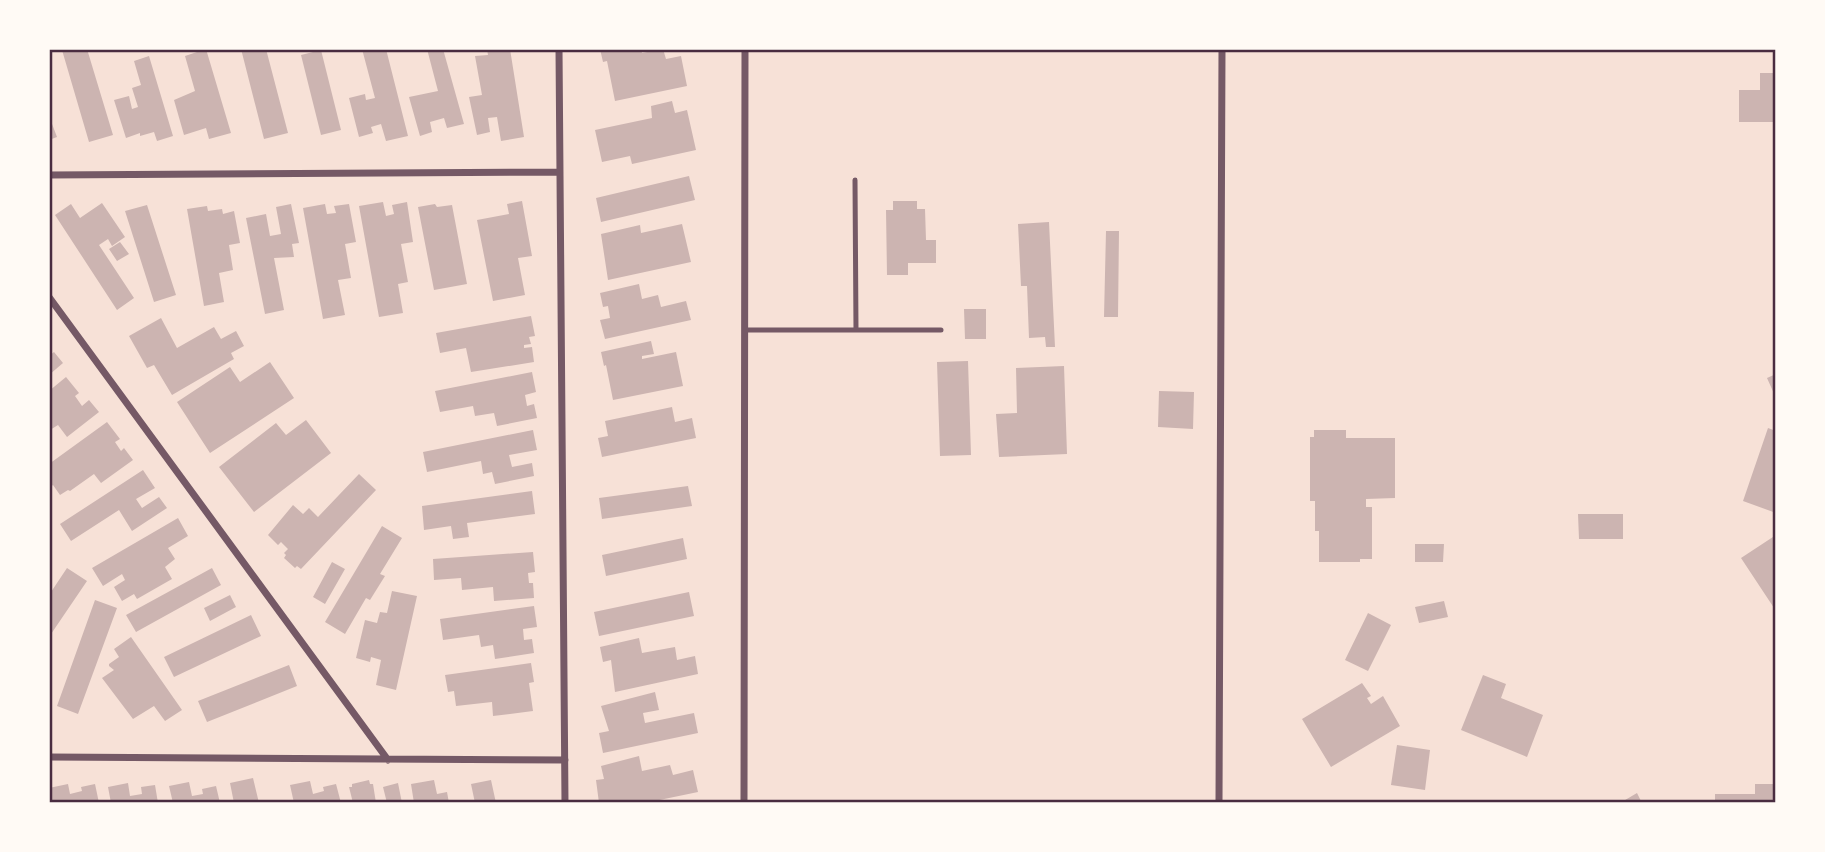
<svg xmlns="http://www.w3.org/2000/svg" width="1825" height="852" font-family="'Sofia Sans Condensed',sans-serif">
<rect width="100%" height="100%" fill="#f7e1d7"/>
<path fill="#ccb4b1" d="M87,49L113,135L89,142L62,50Z
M206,49L231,133L209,139L206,128L184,135L174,100L195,91L185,56Z
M241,49H266L288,133L264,139Z
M362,49H386L408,136L386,141L381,124L371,127L373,133L359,137L349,98L365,94L366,100L375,98Z
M427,49H443L464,124L447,128L444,118L430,122L432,132L420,136L409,97L438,91Z
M487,49H510L524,137L501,141L497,117L488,118L490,132L477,135L469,97L482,95L475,56L488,55Z
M600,49H641L642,53L663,49L666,59L681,56L687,86L615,101L607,61L603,62Z
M321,50L341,130L321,135L301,55Z
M149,56L173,136L157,141L154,132L140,136V133L126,138L114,100L129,96L132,109L138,107L132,88L141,85L134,61Z
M1760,73H1776V122H1739V90H1760Z
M672,101L675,113L687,110L696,150L632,164L630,156L602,162L595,130L652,118L651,106Z
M49,116L57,137L49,140Z
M689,176L695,200L601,222L596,198Z
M522,201L532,256L518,258L525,295L493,301L477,220L509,214L507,204Z
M893,201H917V209H925L926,240H936V263H908V275H887L886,210H893Z
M383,202L386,216L394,214L392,205L407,202L413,242L401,244L408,282L398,284L403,313L379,317L359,206Z
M102,203L125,237L112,246L108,239L99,245L134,298L117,310L55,215L71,204L80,218Z
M291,204L299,243L292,244L294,257L274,258L284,310L265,314L246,218L266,214L270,236L281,234L276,207Z
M325,204L327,214L336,213L334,206L349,204L356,242L345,244L351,278L338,280L345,315L323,319L303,208Z
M435,204L437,207L452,205L467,284L434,290L418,207Z
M147,205L176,295L154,302L125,211Z
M207,206L208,211L222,209L223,214L234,211L240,243L229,245L233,270L219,273L224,302L204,306L187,209Z
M1049,222L1055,347H1046L1045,337L1029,338L1027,286H1021L1018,224Z
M682,224L691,262L608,280L601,234L640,225L641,233Z
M1106,231H1119L1118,317H1104Z
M120,242L129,254L117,261L109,249Z
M639,284L642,299L658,295L661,307L686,301L691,320L605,339L600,320L610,318L608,306L603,307L600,293Z
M964,309H986V339H965Z
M531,316L535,336L529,337L531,344L524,345V348L532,347L534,362L471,372L466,348L440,353L436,333Z
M161,318L177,348L214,327L221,339L236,331L244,346L231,353L234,359L172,395L154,365L147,368L129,336Z
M651,341L654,354L642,356V359L676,352L683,386L613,400L606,365L604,366L601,352Z
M54,352L63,363L49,375V356Z
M968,361L971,455L940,456L937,362Z
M270,362L294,398L210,453L177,402L230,367L240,382Z
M1064,366L1067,454L999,457L996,414L1017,413L1016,368Z
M532,372L536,392L525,395L527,406L534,404L537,418L497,426L494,413L475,416L473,406L440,412L435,391Z
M1776,374V398L1767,378Z
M66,377L79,393L75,396L82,406L89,400L99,412L67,437L58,425L50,430L49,428V391Z
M1159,391L1194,392L1193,429L1158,427Z
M672,407L675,422L692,418L696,438L602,457L598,438L608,436L605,421Z
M306,420L331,453L254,512L219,467L276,423L286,435Z
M107,422L120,439L115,442L121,451L124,448L133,460L101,483L94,474L70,491L68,490L60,495L53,485L49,488V464Z
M1768,428L1776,431V513L1743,501Z
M533,430L537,450L509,455L512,467L532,463L534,476L495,484L492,472L483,474L481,461L427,472L423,452Z
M1314,430H1346V438H1395V498L1366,499V507H1372V559H1360V562H1319V531H1315V501H1310V437H1314Z
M143,470L155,488L136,499L142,508L159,497L167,508L132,531L119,510L71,541L60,524Z
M359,474L376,490L301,569L297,566L295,568L284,558L286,555L284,553L288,549L281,542L278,545L268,535L293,505L303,514L309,508L318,517Z
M688,486L692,506L602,519L599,498Z
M532,491L535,514L467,523L469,537L453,539L451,526L424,530L422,506Z
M1578,514H1623V539H1579Z
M178,518L188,536L168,548L175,559L165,567L172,579L137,599L134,594L122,601L114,587L125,580L122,574L103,586L92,568Z
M382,526L402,538L380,574L385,576L370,600L366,598L345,634L325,622Z
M1776,535V611L1741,558Z
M683,538L687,559L606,576L602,555Z
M1415,544H1444L1443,562H1415Z
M533,552L535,572L528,573L529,583H533L534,598L494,601L493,587L462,590L461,578L434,580L433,559Z
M332,562L345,569L325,604L313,597Z
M67,568L87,581L49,637V595Z
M212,568L221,585L136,632L126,615Z
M392,591L417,596L396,690L376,685L381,660L371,657L370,662L356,658L365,620L377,623L380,612L387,613Z
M689,592L694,616L599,636L594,612Z
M230,595L236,607L210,621L204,608Z
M95,600L117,608L78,714L57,706Z
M1444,601L1448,617L1419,623L1415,607Z
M534,606L537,627L523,629L524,640L532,639L534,653L495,659L493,645L481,647L479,635L443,640L440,619Z
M1368,613L1391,625L1368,671L1345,660Z
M251,615L261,636L174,677L164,657Z
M131,637L182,710L165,721L154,706L133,719L102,678L114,670L109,666V664L119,657L114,649Z
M639,638L642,653L675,647L677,660L695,656L698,674L615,692L611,660L603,662L600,647Z
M531,663L534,682L529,683L533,711L493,716L492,702L456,706L454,691L448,692L445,675Z
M289,665L297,686L207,722L198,701Z
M1483,675L1506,684L1501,698L1543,715L1527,757L1461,730Z
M1362,683L1371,696L1367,698L1371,704L1383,696L1400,726L1331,767L1302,719Z
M655,692L659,710L643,713L645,723L694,713L698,733L603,753L599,733L609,731L601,706Z
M1397,745L1430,750L1425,790L1391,785Z
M639,756L642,771L670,765L673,775L693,770L698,792L645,803H599L596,780L604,779L601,766Z
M253,778L259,803H234L230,783Z
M369,780L370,784H373L376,803H353L349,787H352V784Z
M434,780L437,794L447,792L449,803H414L411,784Z
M491,780L496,803H475L471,784Z
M310,781L313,794L324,791L323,787L336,784L341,803H294L290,785Z
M189,782L192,796L203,794L202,789L216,786L220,803H173L169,786Z
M128,783L130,796L142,794L141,787L155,785L158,803H111L108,787Z
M398,783L402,803H387L383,787Z
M68,784L70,794L82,791L81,787L95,784L99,803H51L49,788Z
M1755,784H1776V803H1715V794H1755Z
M1637,793L1642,803H1620Z"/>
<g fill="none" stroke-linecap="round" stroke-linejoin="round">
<path stroke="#755966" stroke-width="5" d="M855,180L856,330
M745,330H941"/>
<path stroke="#755966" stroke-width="7" d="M559,49L565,803
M49,175L559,172
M49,297L388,760
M49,757L565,760
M744,803L745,49
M1219,803L1222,49"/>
</g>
<rect width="1825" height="852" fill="none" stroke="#fffaf5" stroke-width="102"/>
<rect x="51" y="51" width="1723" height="750" fill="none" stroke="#4a2c40" stroke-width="2.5"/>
</svg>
